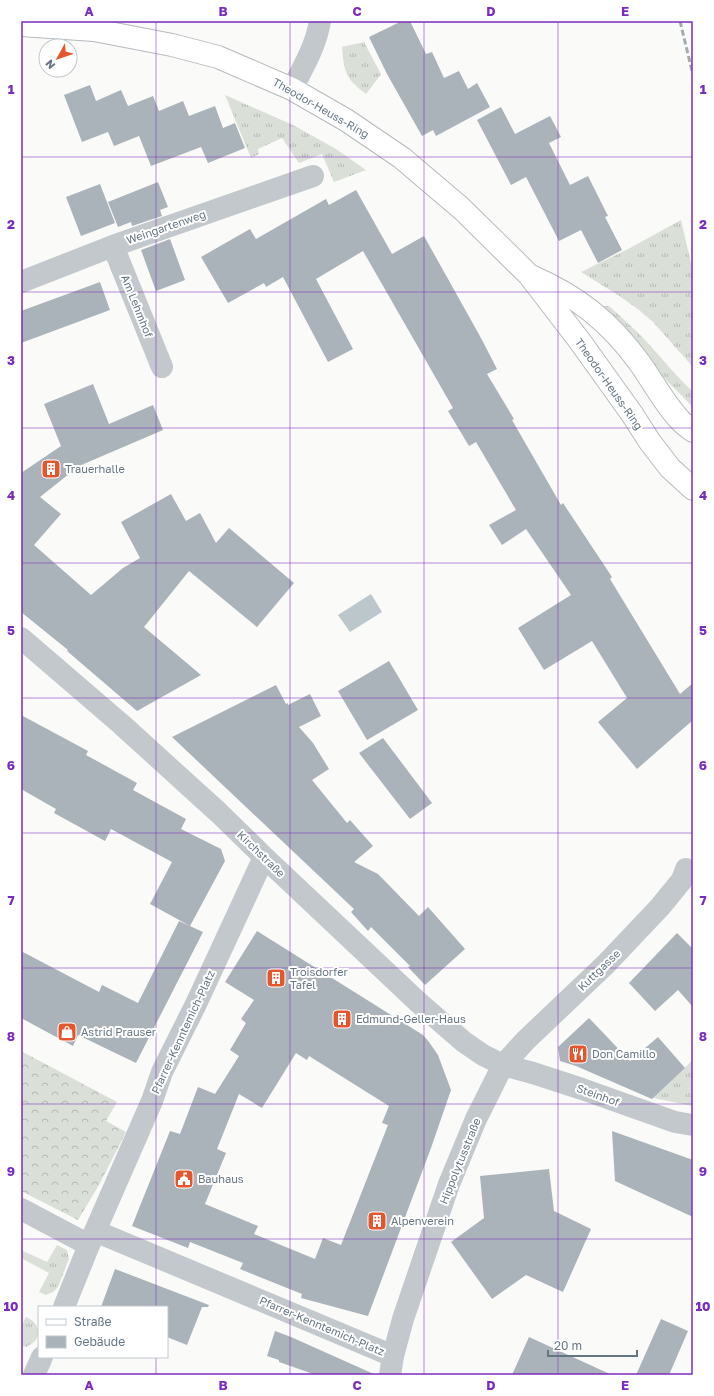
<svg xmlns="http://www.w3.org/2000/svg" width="714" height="1396" font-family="'Golos Text',sans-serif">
<defs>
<pattern id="grass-tufts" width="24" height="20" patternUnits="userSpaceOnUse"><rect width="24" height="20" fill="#dadfd7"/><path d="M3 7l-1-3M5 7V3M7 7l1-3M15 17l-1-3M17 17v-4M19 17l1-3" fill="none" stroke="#b4b9b4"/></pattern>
<pattern id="forest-crowns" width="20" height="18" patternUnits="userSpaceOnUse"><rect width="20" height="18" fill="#dadfd7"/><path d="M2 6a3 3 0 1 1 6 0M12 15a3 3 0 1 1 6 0" fill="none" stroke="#b4b9b4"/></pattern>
</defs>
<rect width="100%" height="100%" fill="#fafaf8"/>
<path fill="url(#grass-tufts)" d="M364,42L381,74L366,94C346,79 344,73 342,47Z
M225,95L295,126L336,149L366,170L334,182L322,154L299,163L282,138L258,149L259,154L251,158Z
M681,220L693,272V367L653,322L639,310L618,295L581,272L630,248Z
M603,306H609C621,317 634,328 645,340C661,357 676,376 693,392V407L666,380L626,330Z
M693,1060V1106L653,1098Z
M57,1245L67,1250L69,1259L58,1287L53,1292L46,1295L39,1292L49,1273L21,1258V1250L47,1262Z
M26,1317C42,1324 43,1340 26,1347L21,1346V1326Z"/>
<path fill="url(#forest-crowns)" d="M21,1051L117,1102L106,1121L126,1132L99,1185L78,1220L21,1191Z"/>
<path fill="#bbc7cb" d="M371,594L382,612L350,632L338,615Z"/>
<path fill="#aab3b9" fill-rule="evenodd" d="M402,21H410L426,54L432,52L444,78L459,71L468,89L477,83L490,107L436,136L433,130L422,136L387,74L369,37Z
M90,85L96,101L121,90L128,106L153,96L159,111L183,101L189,116L215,106L223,128L235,123L245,148L208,163L201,147L151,166L139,136L114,146L108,132L82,142L64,95Z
M501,107L515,134L550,116L561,137L549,143L570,185L588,176L608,216L605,217L622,250L598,263L581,230L559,241L526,177L511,185L477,120Z
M158,182L168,207L160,210L162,216L132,226L131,222L118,227L108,202Z
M100,184L115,223L81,236L66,197Z
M356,190L392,254L424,236L481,338L497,369L487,374L514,419L512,420L561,505L563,503L612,577L610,579L680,694L693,683V720L637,769L598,722L627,698L592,641L544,670L518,628L571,595L526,529L502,545L489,525L516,510L476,442L469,446L448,411L453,408L363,251L316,279L353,349L328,362L283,277L266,287L264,283L228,303L201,257L250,229L256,239L326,199L329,205Z
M170,239L185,280L156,291L141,250Z
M100,282L110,310L21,343V311Z
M93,384L109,424L153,405L163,430L79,466L40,497L61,514L34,545L91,595L123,568L140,558L121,522L171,494L186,521L200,513L216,543L229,528L294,583L257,627L189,571L144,627L201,675L137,711L67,651L68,650L21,612V473L61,446L44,404Z
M389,661L418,710L367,740L338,691Z
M276,685L286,704L288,703V705L310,694L321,716L299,727L313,743L329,769L312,780L347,823L350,820L373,846L354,862L378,874L419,916L428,907L465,949L425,985L408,967L410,966L371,927L368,931L351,912L354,909L172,737Z
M21,715L88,751L86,755L137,783L133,790L186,819L181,829L221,849L225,861L190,926L150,904L172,862L111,829L105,841L54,813L56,809L21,789Z
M383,738L432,803L410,819L359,753Z
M179,921L203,932L136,1063L78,1035L73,1046L21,1018V951L99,992L102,985L138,1003Z
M257,931L423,1035L429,1042L438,1055L451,1090L431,1148L368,1316L301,1298L302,1294L240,1269L243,1263L190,1242L188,1248L132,1226L170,1131L180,1134L198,1087L215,1094L239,1056L230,1050L246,1023L241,1019L254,1000L225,982ZM296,1053L307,1060L309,1056L389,1106L382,1123L388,1125L341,1245L323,1238L315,1259L254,1234L258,1226L205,1204L226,1153L217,1149L239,1094L262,1108Z
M677,933L693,949V1007L678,990L655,1011L629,983Z
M589,1018L630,1061L658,1037L685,1068L652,1099L576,1066L560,1061L558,1047Z
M612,1131L693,1160V1217L615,1181Z
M549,1169L554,1211L591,1229L563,1292L526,1275L492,1299L451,1242L484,1218L480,1176Z
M115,1269L209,1305L208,1307H202L187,1345L167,1337V1307H101Z
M661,1319L688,1331L669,1375H636Z
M275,1331L291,1337L376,1375H316L279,1362V1360L267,1356Z
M529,1337L612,1375H512Z"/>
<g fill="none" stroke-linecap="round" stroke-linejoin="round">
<g stroke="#b5babe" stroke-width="24">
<path id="major" d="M21,25L94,30L172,45L218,57L292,89L346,120L402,158L462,209L529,275L579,340L632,414L650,442L670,468L693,489
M531,276C577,296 609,321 639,362C652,380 664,403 679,419C683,424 688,427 693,431"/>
</g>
<path stroke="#c3c8cc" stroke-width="22" d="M292,89C303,67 316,46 320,21
M113,246L162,367
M21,282L113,246L313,176
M21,638L121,724L219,813L264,857L418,1002L464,1042L483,1055L503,1065L533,1073L582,1089L675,1122L693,1125
M21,1209L89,1245
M95,1231L393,1356
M64,1307L89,1245L152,1101L162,1072L196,1004L264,857
M34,1375L42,1357
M390,1375L393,1356L403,1319L449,1184L476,1119L503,1065L526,1040L606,964L660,907L682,880L686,869"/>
<use href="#major" stroke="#fff" stroke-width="22"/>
<path stroke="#a2aab0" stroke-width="3" stroke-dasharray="6 3" stroke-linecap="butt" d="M680,21L693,75"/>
</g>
<path fill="none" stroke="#7b2cbf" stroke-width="1" stroke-opacity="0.55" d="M156,21V1307M290,21V1375M424,21V1375M558,21V1375M21,157H693M21,292H693M21,428H693M21,563H693M21,698H693M21,833H693M21,968H693M21,1104H693M21,1239H693M156,1357V1375"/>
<defs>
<g id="building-square" transform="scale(1)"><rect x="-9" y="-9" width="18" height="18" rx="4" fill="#e4572e" stroke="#fff"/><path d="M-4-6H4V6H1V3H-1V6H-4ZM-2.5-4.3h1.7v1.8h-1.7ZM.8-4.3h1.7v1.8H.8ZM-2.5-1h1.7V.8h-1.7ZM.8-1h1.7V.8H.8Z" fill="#fff"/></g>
<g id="shop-square" transform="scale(1)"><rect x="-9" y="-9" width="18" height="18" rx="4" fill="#e4572e" stroke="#fff"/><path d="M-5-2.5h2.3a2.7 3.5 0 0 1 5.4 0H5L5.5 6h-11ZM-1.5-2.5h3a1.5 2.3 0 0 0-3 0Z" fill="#fff"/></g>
<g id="restaurant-square" transform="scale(1)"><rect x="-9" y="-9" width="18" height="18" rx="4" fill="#e4572e" stroke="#fff"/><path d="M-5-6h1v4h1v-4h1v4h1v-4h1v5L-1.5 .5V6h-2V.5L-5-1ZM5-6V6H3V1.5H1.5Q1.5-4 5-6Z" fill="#fff"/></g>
<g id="civic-square" transform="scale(1)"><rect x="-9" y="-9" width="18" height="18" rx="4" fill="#e4572e" stroke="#fff"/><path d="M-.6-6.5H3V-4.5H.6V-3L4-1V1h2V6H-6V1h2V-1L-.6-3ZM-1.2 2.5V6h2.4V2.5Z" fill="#fff"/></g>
</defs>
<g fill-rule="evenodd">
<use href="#building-square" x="51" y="469"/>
<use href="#building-square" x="276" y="978"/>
<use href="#building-square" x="342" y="1019"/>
<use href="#shop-square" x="67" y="1032"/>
<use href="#restaurant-square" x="578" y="1054"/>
<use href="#civic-square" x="184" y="1179"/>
<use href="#building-square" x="377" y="1221"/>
</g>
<g text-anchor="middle" stroke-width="4" stroke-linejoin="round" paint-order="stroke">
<g font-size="11" fill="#657683" stroke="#fff">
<text transform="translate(321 108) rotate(30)" y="4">Theodor-Heuss-Ring</text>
<text transform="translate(166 227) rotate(-19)" y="4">Weingartenweg</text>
<text transform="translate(137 306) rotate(68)" y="4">Am Lehmhof</text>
<text transform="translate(609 384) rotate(55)" y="4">Theodor-Heuss-Ring</text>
<text transform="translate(261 854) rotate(44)" y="4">Kirchstraße</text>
<text transform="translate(599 970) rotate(-44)" y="4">Kuttgasse</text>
<text transform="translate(183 1032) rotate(-65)" y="4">Pfarrer-Kenntemich-Platz</text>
<text transform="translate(598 1095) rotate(20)" y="4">Steinhof</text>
<text transform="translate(460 1161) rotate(-68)" y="4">Hippolytusstraße</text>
<text transform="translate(322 1326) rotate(23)" y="4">Pfarrer-Kenntemich-Platz</text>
</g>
<g font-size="11" fill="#657683" stroke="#fff" text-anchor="start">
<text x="65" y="473">Trauerhalle</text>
<text x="290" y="976">Troisdorfer<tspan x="290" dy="13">Tafel</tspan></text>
<text x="356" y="1023">Edmund-Geller-Haus</text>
<text x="81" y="1036">Astrid Prauser</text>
<text x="592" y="1058">Don Camillo</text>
<text x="198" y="1183">Bauhaus</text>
<text x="391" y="1225">Alpenverein</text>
</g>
</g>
<rect width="714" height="1396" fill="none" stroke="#ffffff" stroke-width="44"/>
<rect x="38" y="1306" width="130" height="52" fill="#ffffff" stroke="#c1c8cd"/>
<rect x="46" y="1319" width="20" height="6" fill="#ffffff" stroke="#c1c8cd"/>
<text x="74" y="1326" font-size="12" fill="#657683">Straße</text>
<rect x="46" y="1336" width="20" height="12" fill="#aab3b9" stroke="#c1c8cd"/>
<text x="74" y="1346" font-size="12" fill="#657683">Gebäude</text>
<g transform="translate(58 58) rotate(230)"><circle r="19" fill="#ffffff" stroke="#c1c8cd"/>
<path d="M0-3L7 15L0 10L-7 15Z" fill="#e4572e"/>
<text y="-6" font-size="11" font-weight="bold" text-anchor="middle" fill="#657683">N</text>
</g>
<path d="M548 1350v6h89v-6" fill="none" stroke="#657683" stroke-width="2"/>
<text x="554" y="1350" font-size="12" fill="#657683" stroke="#ffffff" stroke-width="3" paint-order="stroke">20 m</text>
<rect x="22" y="22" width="670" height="1352" fill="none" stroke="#7b2cbf" stroke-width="1.5"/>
<g font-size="13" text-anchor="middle" font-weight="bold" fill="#7b2cbf">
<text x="89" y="16">A</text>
<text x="223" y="16">B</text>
<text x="357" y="16">C</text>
<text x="491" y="16">D</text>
<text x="625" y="16">E</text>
<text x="11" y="94">1</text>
<text x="703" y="94">1</text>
<text x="11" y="229">2</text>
<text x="703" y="229">2</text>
<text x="11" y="365">3</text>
<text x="703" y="365">3</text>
<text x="11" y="500">4</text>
<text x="703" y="500">4</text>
<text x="11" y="635">5</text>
<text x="703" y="635">5</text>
<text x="11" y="770">6</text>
<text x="703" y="770">6</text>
<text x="11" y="905">7</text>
<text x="703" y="905">7</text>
<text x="11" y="1041">8</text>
<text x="703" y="1041">8</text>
<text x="11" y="1176">9</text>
<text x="703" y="1176">9</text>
<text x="11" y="1311">10</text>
<text x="703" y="1311">10</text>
<text x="89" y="1390">A</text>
<text x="223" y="1390">B</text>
<text x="357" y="1390">C</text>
<text x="491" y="1390">D</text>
<text x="625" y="1390">E</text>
</g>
</svg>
